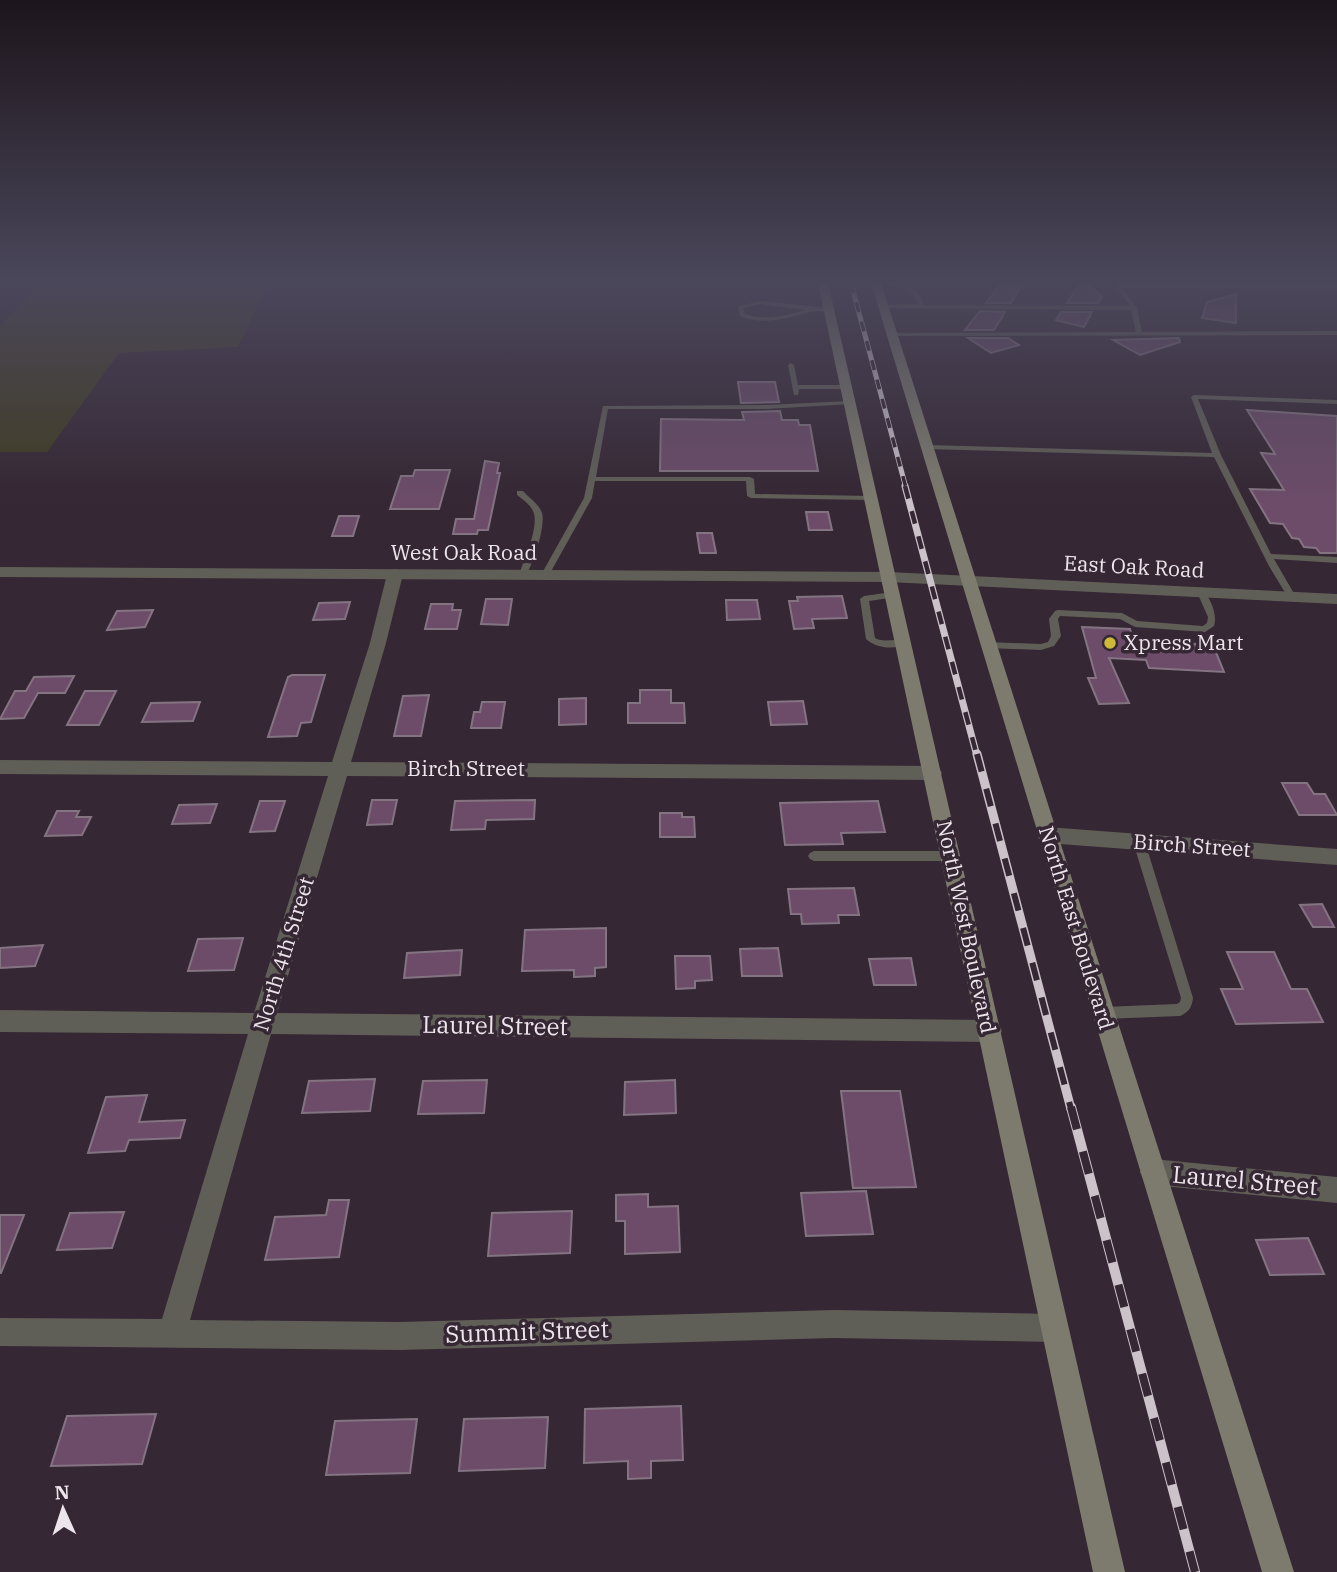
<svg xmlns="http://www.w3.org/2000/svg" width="1337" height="1572" font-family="'IBM Plex Serif',serif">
<rect width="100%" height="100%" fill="#352733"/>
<path fill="#403c21" d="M41,283H268L238,347L119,353L47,452H0V326Z"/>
<path fill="#6c4c69" stroke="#847482" stroke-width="2" d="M1001,284L1022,285L1011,303H986Z
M1079,285H1089L1102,297L1098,303H1067Z
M1236,294V323L1202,318L1207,302Z
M980,311L1005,312L994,330H965Z
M1061,312H1092L1084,327L1056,320Z
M968,338H1008L1019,345L991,353Z
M1179,338L1180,342L1140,355L1113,340Z
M738,382H775L779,402L741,403Z
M1247,410L1337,416V553H1320L1316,548L1304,547L1299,539L1292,538L1283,524L1270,523L1250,489L1284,490L1261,453L1275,454Z
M780,411L782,420H798L799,425H810L818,471H660L661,419L744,420L742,412Z
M485,461L499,463L497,473H500L488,530H478L477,534H453L456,519H474Z
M415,470H450L439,509H390L401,476H413Z
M806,512H828L832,530H809Z
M339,516H359L353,536H332Z
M697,533H712L716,553H700Z
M842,596L847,618L812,619L814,628L794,629L789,601H798L797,597Z
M486,599H512L508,625L481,624Z
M726,600H757L760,619L727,620Z
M350,602L345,619L313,620L319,603Z
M431,604H453L452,610H461L457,629H425Z
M153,610L145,627L107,630L117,611Z
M1082,627L1130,629L1133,640L1213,645L1224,672L1149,668L1146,660L1109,658L1129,703L1099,704L1088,678H1096Z
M292,675H325L311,722L301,723L297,736L268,737L288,677Z
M74,676L65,693H38L24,718L0,719L15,691H26L34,677Z
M640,690H671V703H684L685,723H628V703H640Z
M85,691H116L99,725H67Z
M429,695L421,736H394L403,696Z
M586,698V724L559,725V699Z
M803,701L807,724L771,725L768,702Z
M200,702L193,721L142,722L151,703Z
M482,702H505L501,728H471L474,712H480Z
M1282,783H1307L1314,794H1325L1337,815H1299Z
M372,800H397L392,824L367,825Z
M535,800L534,819L486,820L485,829L451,830L455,801Z
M260,801H285L275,831L250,832Z
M878,801L885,832L841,833L843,844L785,845L780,803Z
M217,804L210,823L172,824L179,805Z
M57,811H79L76,817H91L82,835L45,836Z
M660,813H682V817H694L695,837H660Z
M854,888L859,915H838L839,923L802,924L801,914H791L788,889Z
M1322,904L1334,927H1313L1300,905Z
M606,928V967L595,968V976L574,977V970L522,971L525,930Z
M243,938L234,970L188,971L198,939Z
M43,945L35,966L0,968V948Z
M778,948L782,976H742L740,949Z
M462,950L460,975L404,978L407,953Z
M1227,952H1274L1291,989H1307L1323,1022L1236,1024L1221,989H1243Z
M675,956H710L712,980L695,981V988L676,989Z
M911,958L916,985H874L869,959Z
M375,1079L370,1111L302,1113L309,1081Z
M487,1080L484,1113L418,1114L423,1081Z
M675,1080L676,1113L624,1115L625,1082Z
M841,1091H900L916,1187L853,1188Z
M147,1095L139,1122L185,1120L180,1138L129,1140L125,1151L88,1153L106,1097Z
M866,1191L873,1234L806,1236L801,1193Z
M648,1194V1207L678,1206L680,1252L625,1254V1221H616V1195Z
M329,1200H349L339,1257L265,1260L275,1217L326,1215Z
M572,1211L570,1253L488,1256L492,1213Z
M124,1212L112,1248L57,1250L70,1213Z
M0,1215H24L1,1273H0Z
M1308,1238L1324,1274L1270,1275L1256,1240Z
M681,1406L683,1460L651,1461V1478L628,1479V1461L584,1463L585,1409Z
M156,1414L142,1464L51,1466L67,1416Z
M548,1417L545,1468L459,1471L464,1419Z
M417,1419L410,1473L326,1475L335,1421Z"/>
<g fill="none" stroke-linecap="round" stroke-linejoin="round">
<path fill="#605f57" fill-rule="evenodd" d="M881,283C900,283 918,284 924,305L1130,306L1115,286L1116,285H1337V289L1122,288L1137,308L1142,332L1337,331V335L891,336L888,334L889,333L1136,332L1131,310L882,308L880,307V305L918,304C911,284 897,289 881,283Z
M761,301L829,308L832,310C825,312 818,310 811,312C786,318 765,326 740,316L738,306ZM761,304L805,310C786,316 765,321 745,314L743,308Z
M791,363L794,365L798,385H846L849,387L846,389H799L798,395H794L788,365Z
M1194,395L1337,400V404L1198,399L1221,455L1271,554L1337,557V563L1274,559L1296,597L1295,599H1289L1269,566L1214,457L927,449L923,447L927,445L1212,453L1191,397Z
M849,401L852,403L851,404L766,409H608L596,477H750L754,479L755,494L871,496L875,498L871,500L751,498L747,496L746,481H595L592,498L549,575L545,578L541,575L584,498L603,406L766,405Z
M517,491H523C529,498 539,504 542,513C546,525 532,571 523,578L519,575C524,559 540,526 533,511C530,504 522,499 517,495Z
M1201,589C1210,596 1218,615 1214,626L1205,632L1135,627L1120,619L1060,616L1058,619L1061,636L1054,646L1041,650L988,648L983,645L988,642L1041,644L1048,642L1051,636L1049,619L1055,611L1058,610L1122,613L1137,621L1203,626L1207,623L1208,617L1197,592Z
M892,592L896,595L895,597L869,601L875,638C885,644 899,636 908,643C896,650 877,649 866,639L860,599L864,596Z
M1139,838L1143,839L1145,842L1193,998C1192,1007 1189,1012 1180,1016L1103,1019L1099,1017L1097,1013L1099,1009L1103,1007L1177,1004L1180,1002L1181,998L1133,842L1135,839Z
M814,851H951L955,853L957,856L955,859L951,861H814L810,859L808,856L810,853Z"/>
<path fill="#605f57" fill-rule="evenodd" d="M395,569L403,574L386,643L351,762L932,766L939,768L942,773L939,778L932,780L347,776L277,1013L990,1020L998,1023L1002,1031L998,1039L990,1042L271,1034L190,1320L399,1322L834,1310L1054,1314L1064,1318L1068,1328L1064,1338L1054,1342L834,1338L399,1350L0,1346V1318L162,1319L248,1034L0,1032V1010L254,1013L328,776L0,774V760L332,762L370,643L387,574Z
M1047,827L1337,849V865L1047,843L1040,841L1037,835L1040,829Z
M1153,1159L1337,1177V1203L1153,1185L1144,1181L1140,1172L1144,1163Z"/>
<path fill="#605f57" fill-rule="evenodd" d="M0,567L888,572L1337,594V604L888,582L0,577Z"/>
<path fill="#7d7b6e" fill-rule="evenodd" d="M818,283H828L1125,1572H1093Z
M871,283H881L1294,1572H1262Z"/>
<g stroke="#cbc2ca" stroke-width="5">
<path id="rail-far3" d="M851,283L906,488"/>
</g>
<g stroke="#cbc2ca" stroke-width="7">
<path id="rail-far2" d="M905,486L977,756"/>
</g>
<g stroke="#cbc2ca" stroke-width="9">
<path id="rail-far1" d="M977,754L1071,1109"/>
</g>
<g stroke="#cbc2ca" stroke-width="10">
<path id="rail" d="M1071,1107L1195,1572"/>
</g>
<use href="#rail-far3" stroke="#352733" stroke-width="3.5" stroke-dasharray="10" stroke-linecap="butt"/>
<use href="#rail-far2" stroke="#352733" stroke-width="4.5" stroke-dasharray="13" stroke-linecap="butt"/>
<use href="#rail-far1" stroke="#352733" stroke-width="6" stroke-dasharray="18" stroke-linecap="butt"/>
<use href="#rail" stroke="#352733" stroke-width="8" stroke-dasharray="23" stroke-linecap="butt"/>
</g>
<linearGradient id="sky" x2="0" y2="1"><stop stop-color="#1d151c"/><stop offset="0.56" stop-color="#4b475b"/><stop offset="1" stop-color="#4b475b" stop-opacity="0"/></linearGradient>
<rect width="1337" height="503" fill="url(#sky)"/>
<circle fill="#cdb938" stroke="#352733" stroke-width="2.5" cx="1110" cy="643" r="7"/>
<g text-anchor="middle" stroke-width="7" stroke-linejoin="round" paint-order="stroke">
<g font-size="21" fill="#ede5ec" stroke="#352733">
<text x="464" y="560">West Oak Road</text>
<text transform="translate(1134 567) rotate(3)" y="7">East Oak Road</text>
<text x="466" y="776">Birch Street</text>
<text transform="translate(1192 846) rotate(4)" y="7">Birch Street</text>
<text transform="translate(966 927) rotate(78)" y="7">North West Boulevard</text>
<text transform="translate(1076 928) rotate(73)" y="7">North East Boulevard</text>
<text transform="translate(284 954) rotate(-73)" y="7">North 4th Street</text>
</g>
<g font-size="21" fill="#ede5ec" stroke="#352733" text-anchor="start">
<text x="1124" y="650">Xpress Mart</text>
</g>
<g font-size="24" fill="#ede5ec" stroke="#352733">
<text transform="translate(495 1026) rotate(1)" y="8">Laurel Street</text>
<text transform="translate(1245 1181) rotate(5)" y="8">Laurel Street</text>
<text transform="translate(527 1332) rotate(-2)" y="8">Summit Street</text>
</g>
</g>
<g transform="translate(63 1509) rotate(357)" stroke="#352733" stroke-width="5" paint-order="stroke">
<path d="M0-5L12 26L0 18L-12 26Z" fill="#ede5ec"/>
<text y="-10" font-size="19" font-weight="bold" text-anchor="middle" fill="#ede5ec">N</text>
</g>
</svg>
